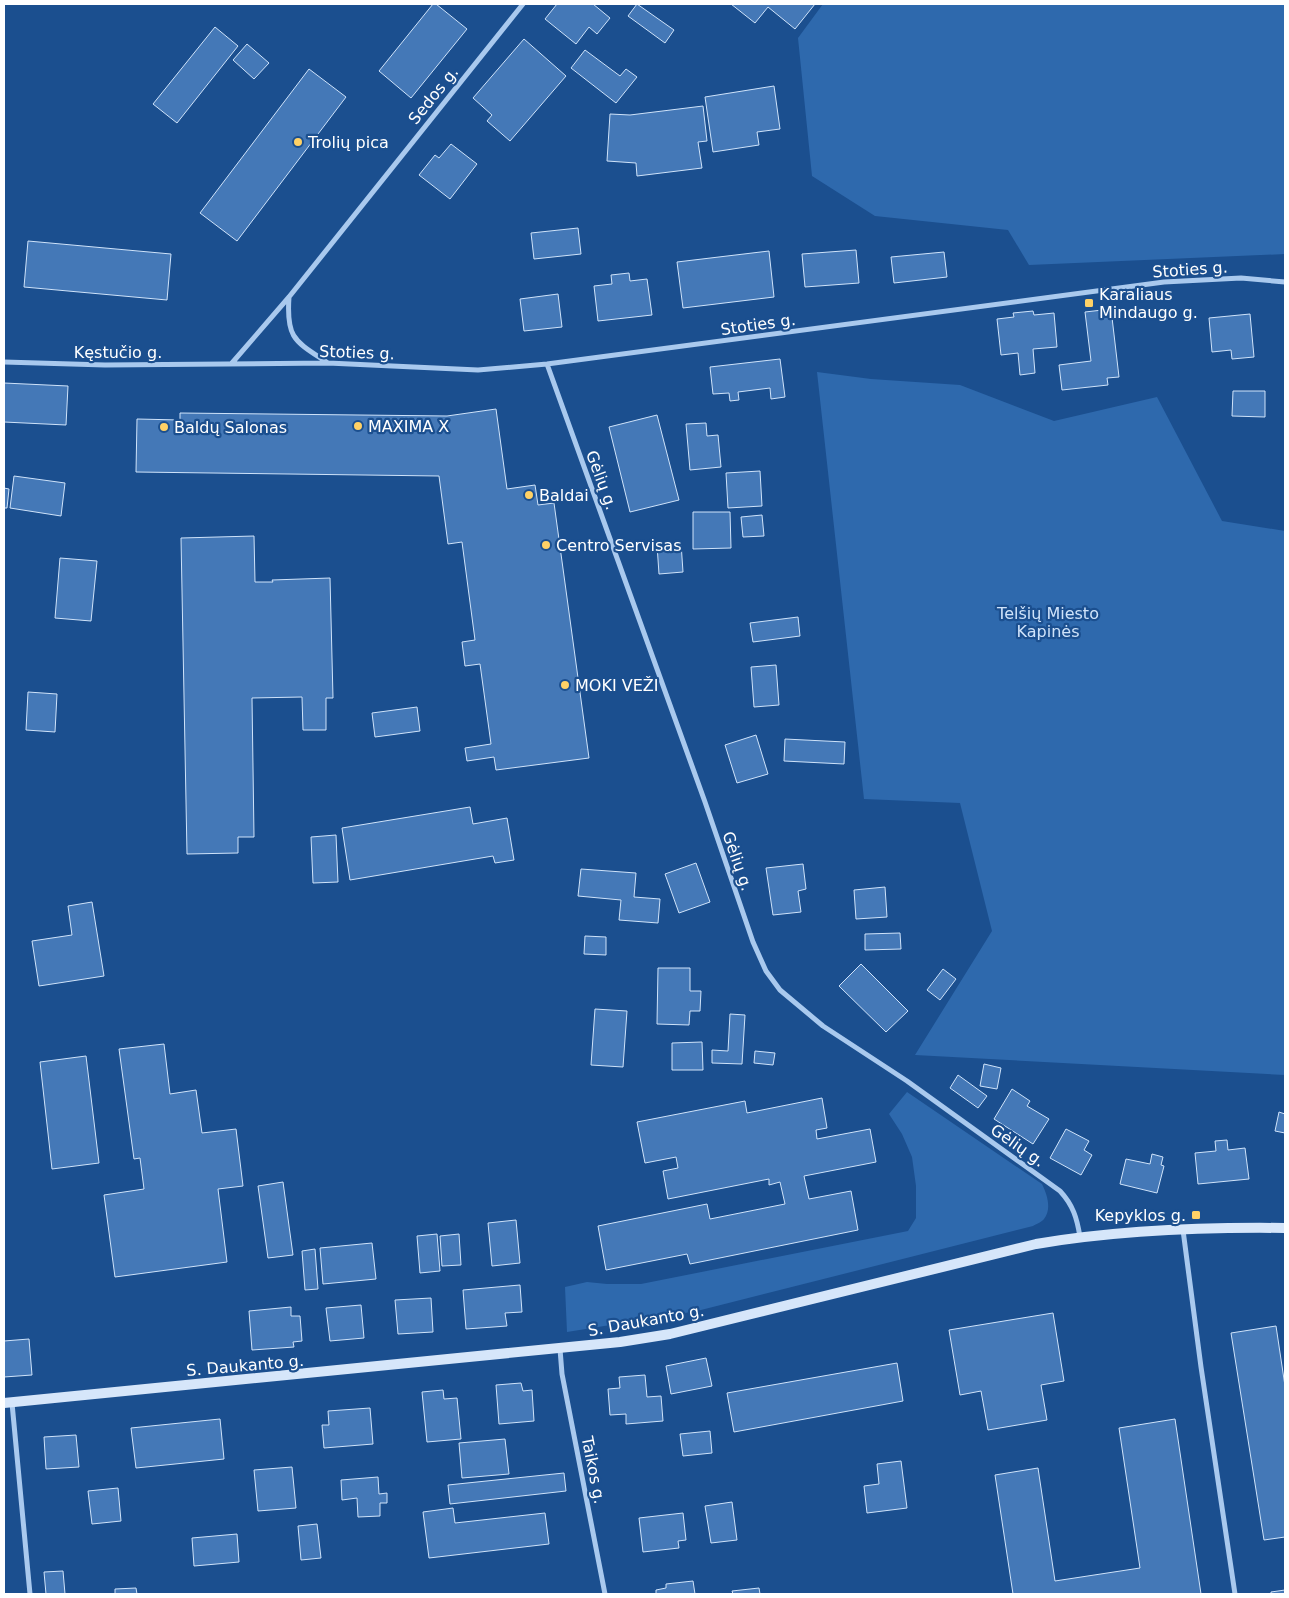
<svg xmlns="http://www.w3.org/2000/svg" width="1289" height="1598" font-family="'DejaVu Sans',sans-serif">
<rect width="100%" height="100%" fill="#1b4f8f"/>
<path fill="#2e69ad" d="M823,4H1285V254L1029,265L1008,230L875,216L812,176L798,38Z
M817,372L871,379L960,385L1054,421L1157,397L1222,521L1285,531V1075L915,1055L992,931L960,803L864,799Z
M907,1092L1042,1184C1047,1194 1052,1209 1044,1219C1042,1222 1036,1224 1033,1226L697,1311L567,1332L565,1287L587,1282L607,1284H641L908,1231L916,1218V1186L912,1157L902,1134L889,1114Z"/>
<path fill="#4478b7" stroke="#cfe3fa" d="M433,4H436L467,29L411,98L379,71Z
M557,4H593L610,18L597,34L589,27L576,44L545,19Z
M637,4L674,30L665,43L628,16Z
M731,4H815L795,29L768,7L755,23Z
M215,27L238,46L177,123L153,104Z
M524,39L566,76L510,141L487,121L492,115L473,98Z
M247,44L269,63L254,79L233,60Z
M585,50L620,76L626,69L637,77L616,103L571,68Z
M309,69L346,97L237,241L200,213Z
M774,86L780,129L757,132L759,145L713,152L705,97Z
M703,106L707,141L698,142L702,168L637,176L636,163L607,161L610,114L630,115Z
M451,144L477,164L450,199L419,175L435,155L439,158Z
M578,228L581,254L534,259L531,233Z
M28,241L171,254L167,300L24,287Z
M856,250L859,283L805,287L802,254Z
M769,251L774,297L683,308L677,262Z
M944,252L947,277L894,283L891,257Z
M629,273L630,281L647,279L652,315L598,321L594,286L612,284L611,275Z
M558,294L562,327L524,331L520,299Z
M1111,309L1119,377L1107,378L1108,385L1062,390L1059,365L1091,361L1085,312Z
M1033,311L1034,315L1054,313L1057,347L1033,349L1035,373L1020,375L1018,353L1001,355L997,319L1014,317L1013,313Z
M1250,314L1254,357L1232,359L1231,350L1212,352L1209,318Z
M780,359L785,397L771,399L770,388L738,392L739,400L730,401L729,393L713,394L710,367Z
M4,383L68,386L66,425L4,422Z
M1233,391H1265V417L1232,416Z
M496,409L507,489L535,485L538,505L554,503L589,758L496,770L494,757L467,761L465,748L491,744L480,664L465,666L462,642L475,640L462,542L448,544L439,476L136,472L137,419L180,420V413L447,416Z
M657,415L679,500L630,512L609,427Z
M706,423L707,436L718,435L721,467L690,470L686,424Z
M760,471L762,506L728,508L726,473Z
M14,476L65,483L61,516L10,508Z
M4,488L9,489L7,508H4Z
M693,512H730L731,548L693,549Z
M762,515L764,536L743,537L741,517Z
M254,536L255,582H273L272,580L330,578L333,698H326V730H303L302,697L252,698L254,837H238V853L187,854L181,538Z
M681,543L683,572L659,574L657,545Z
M60,558L97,561L91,621L55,618Z
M798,617L800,636L753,642L750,623Z
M776,665L779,705L754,707L751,667Z
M28,692L57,694L55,732L26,730Z
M417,707L420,731L375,737L372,713Z
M756,735L768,774L737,783L725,745Z
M785,739L845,742L844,764L784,761Z
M470,807L473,824L507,818L514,860L495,863L493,856L350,880L342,828Z
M336,835L338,882L313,883L311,837Z
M696,863L710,902L679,913L665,874Z
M803,864L806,889L798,891L801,912L773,915L766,868Z
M581,869L636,873L634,897L660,899L658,923L619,920L621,900L578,896Z
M885,887L887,917L856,919L854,890Z
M92,902L104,976L39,986L32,941L72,935L68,906Z
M900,933L901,949L865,950V934Z
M585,936L606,937V955L584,954Z
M861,964L908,1011L886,1032L839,986Z
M658,968H690V991H701L700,1011H690L689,1025L657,1024Z
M943,969L956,979L940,1000L927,990Z
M595,1009L627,1011L623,1067L591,1065Z
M730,1014L745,1015L742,1064L712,1063V1050L728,1051Z
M702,1042L703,1070H672V1043Z
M164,1044L170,1094L196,1090L202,1133L236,1129L243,1186L218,1189L227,1262L115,1277L104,1195L144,1189L140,1158L134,1159L119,1049Z
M755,1051L775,1053L773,1065L754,1063Z
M86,1056L99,1163L52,1169L40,1062Z
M984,1064L1001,1068L997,1089L980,1086Z
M958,1075L987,1096L978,1108L950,1088Z
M1012,1089L1030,1101L1027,1106L1049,1119L1033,1144L994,1119Z
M822,1098L827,1128L816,1130L817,1139L870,1129L876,1162L804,1176L809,1199L851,1191L858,1230L690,1264L687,1254L606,1270L598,1226L707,1204L710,1219L785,1204L780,1182L769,1185V1179L668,1199L663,1171L678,1168L676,1157L645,1163L637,1122L745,1101L747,1113Z
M1279,1112L1285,1114V1133L1275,1131Z
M1066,1129L1089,1141L1084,1150L1092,1155L1081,1175L1050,1158Z
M1227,1140L1228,1150L1245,1148L1249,1179L1198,1184L1195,1153L1216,1151L1215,1141Z
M1152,1154L1163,1157L1161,1165L1164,1166L1157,1193L1120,1184L1126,1159L1150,1164Z
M283,1182L293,1255L268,1258L258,1186Z
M516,1220L520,1263L492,1266L488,1223Z
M437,1234L440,1271L420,1273L417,1236Z
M459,1234L461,1265L442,1266L440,1236Z
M372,1243L376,1279L323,1284L320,1248Z
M315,1249L318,1289L305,1290L302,1251Z
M520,1285L522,1312L505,1313L507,1326L466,1329L463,1290Z
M431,1298L433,1332L398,1334L395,1300Z
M361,1305L364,1338L330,1341L326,1308Z
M291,1307V1316H300L302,1341L293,1342L294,1347L252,1350L249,1311Z
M1053,1313L1064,1381L1041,1385L1047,1420L988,1430L981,1391L960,1395L949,1330Z
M1276,1326L1285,1386V1537L1264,1540L1231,1333Z
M29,1339L32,1375L4,1377V1341Z
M706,1358L712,1386L671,1394L666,1366Z
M897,1363L903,1401L734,1432L727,1393Z
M645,1375L647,1397L661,1396L663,1421L626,1424V1414L610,1415L608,1389L620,1388L619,1377Z
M521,1383L523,1391L532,1390L534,1421L499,1424L496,1385Z
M443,1390L444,1399L457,1398L461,1439L427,1442L422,1392Z
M370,1408L373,1444L324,1448L322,1425H329L328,1411Z
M220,1419L224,1459L136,1468L131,1428Z
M1175,1419L1201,1594H1013L995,1475L1038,1468L1055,1581L1140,1568L1119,1428Z
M710,1431L712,1453L683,1456L680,1434Z
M76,1435L79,1467L46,1469L44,1437Z
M505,1439L509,1474L462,1478L459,1443Z
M901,1461L907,1508L867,1513L864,1486L879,1484L877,1464Z
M292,1467L296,1508L258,1511L254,1470Z
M564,1473L566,1491L450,1504L448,1485Z
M378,1477L379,1494L387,1493V1503H380V1516L358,1517L357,1498L342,1500L341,1480Z
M118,1488L121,1521L92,1524L88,1491Z
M732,1502L737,1540L711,1543L705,1506Z
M453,1508L455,1523L545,1513L549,1544L429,1558L423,1512Z
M683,1513L686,1540L678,1541L679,1548L643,1552L639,1518Z
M317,1524L321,1558L301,1560L298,1526Z
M237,1534L239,1562L194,1566L192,1538Z
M63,1571L65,1594H46L44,1572Z
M693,1581L695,1594H656V1590L666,1588V1584Z
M136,1588L137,1594H115V1589Z
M759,1588L760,1594H733L732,1591Z
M1285,1590V1594H1271V1592Z"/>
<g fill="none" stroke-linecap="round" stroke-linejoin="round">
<path stroke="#a9c9ee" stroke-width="5" d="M289,297C286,339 295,341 328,363
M4,362L105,365L328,363L478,370L547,364L1164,282L1241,278L1285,282
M232,363L289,297L523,4
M547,364L705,802L753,942L766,971L780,990L823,1026L907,1081L1060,1191C1073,1205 1077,1218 1080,1237
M1183,1230L1201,1367L1235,1594
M560,1349L562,1374L605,1594
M12,1403L30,1594"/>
<path stroke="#d6e6fa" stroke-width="10" d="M4,1403L620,1342L670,1334L1036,1244C1119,1230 1202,1227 1285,1228"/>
</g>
<g fill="#ffd166" stroke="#1b4f8f" stroke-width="2">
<circle cx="298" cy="142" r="5"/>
<rect x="1084" y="298" width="10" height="10" rx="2.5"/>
<circle cx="358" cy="426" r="5"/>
<circle cx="164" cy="427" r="5"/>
<circle cx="529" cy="495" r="5"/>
<circle cx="546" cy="545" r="5"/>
<circle cx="565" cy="685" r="5"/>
<rect x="1191" y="1210" width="10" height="10" rx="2.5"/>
</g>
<g text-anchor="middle" stroke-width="4.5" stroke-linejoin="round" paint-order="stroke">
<g font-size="16" fill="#fff" stroke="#1b4f8f">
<text transform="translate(433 95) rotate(-51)" y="6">Sedos g.</text>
<text transform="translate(1190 269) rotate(-4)" y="6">Stoties g.</text>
<text transform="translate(758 324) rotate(-8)" y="6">Stoties g.</text>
<text x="118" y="358">Kęstučio g.</text>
<text transform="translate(357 352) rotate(2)" y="6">Stoties g.</text>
<text transform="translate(602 480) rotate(70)" y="6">Gėlių g.</text>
<text transform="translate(738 861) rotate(71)" y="6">Gėlių g.</text>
<text transform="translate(1018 1145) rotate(35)" y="6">Gėlių g.</text>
<text transform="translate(646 1320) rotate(-10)" y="6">S. Daukanto g.</text>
<text transform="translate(245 1365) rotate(-5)" y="6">S. Daukanto g.</text>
<text transform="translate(594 1470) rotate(79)" y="6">Taikos g.</text>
</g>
<g font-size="16" fill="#fff" stroke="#1b4f8f" text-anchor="start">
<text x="308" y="148">Trolių pica</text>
<text x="1099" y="300">Karaliaus<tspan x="1099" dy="18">Mindaugo g.</tspan></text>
<text x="368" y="432">MAXIMA X</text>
<text x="174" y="433">Baldų Salonas</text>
<text x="539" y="501">Baldai</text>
<text x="556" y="551">Centro Servisas</text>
<text x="575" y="691">MOKI VEŽI</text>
<text x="1186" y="1221" text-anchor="end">Kepyklos g.</text>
</g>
<g font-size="16" fill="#cfe3fa" stroke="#1b4f8f">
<text x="1048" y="619">Telšių Miesto<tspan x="1048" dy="18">Kapinės</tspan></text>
</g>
</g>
<rect width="1289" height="1598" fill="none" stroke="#ffffff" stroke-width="10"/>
</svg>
